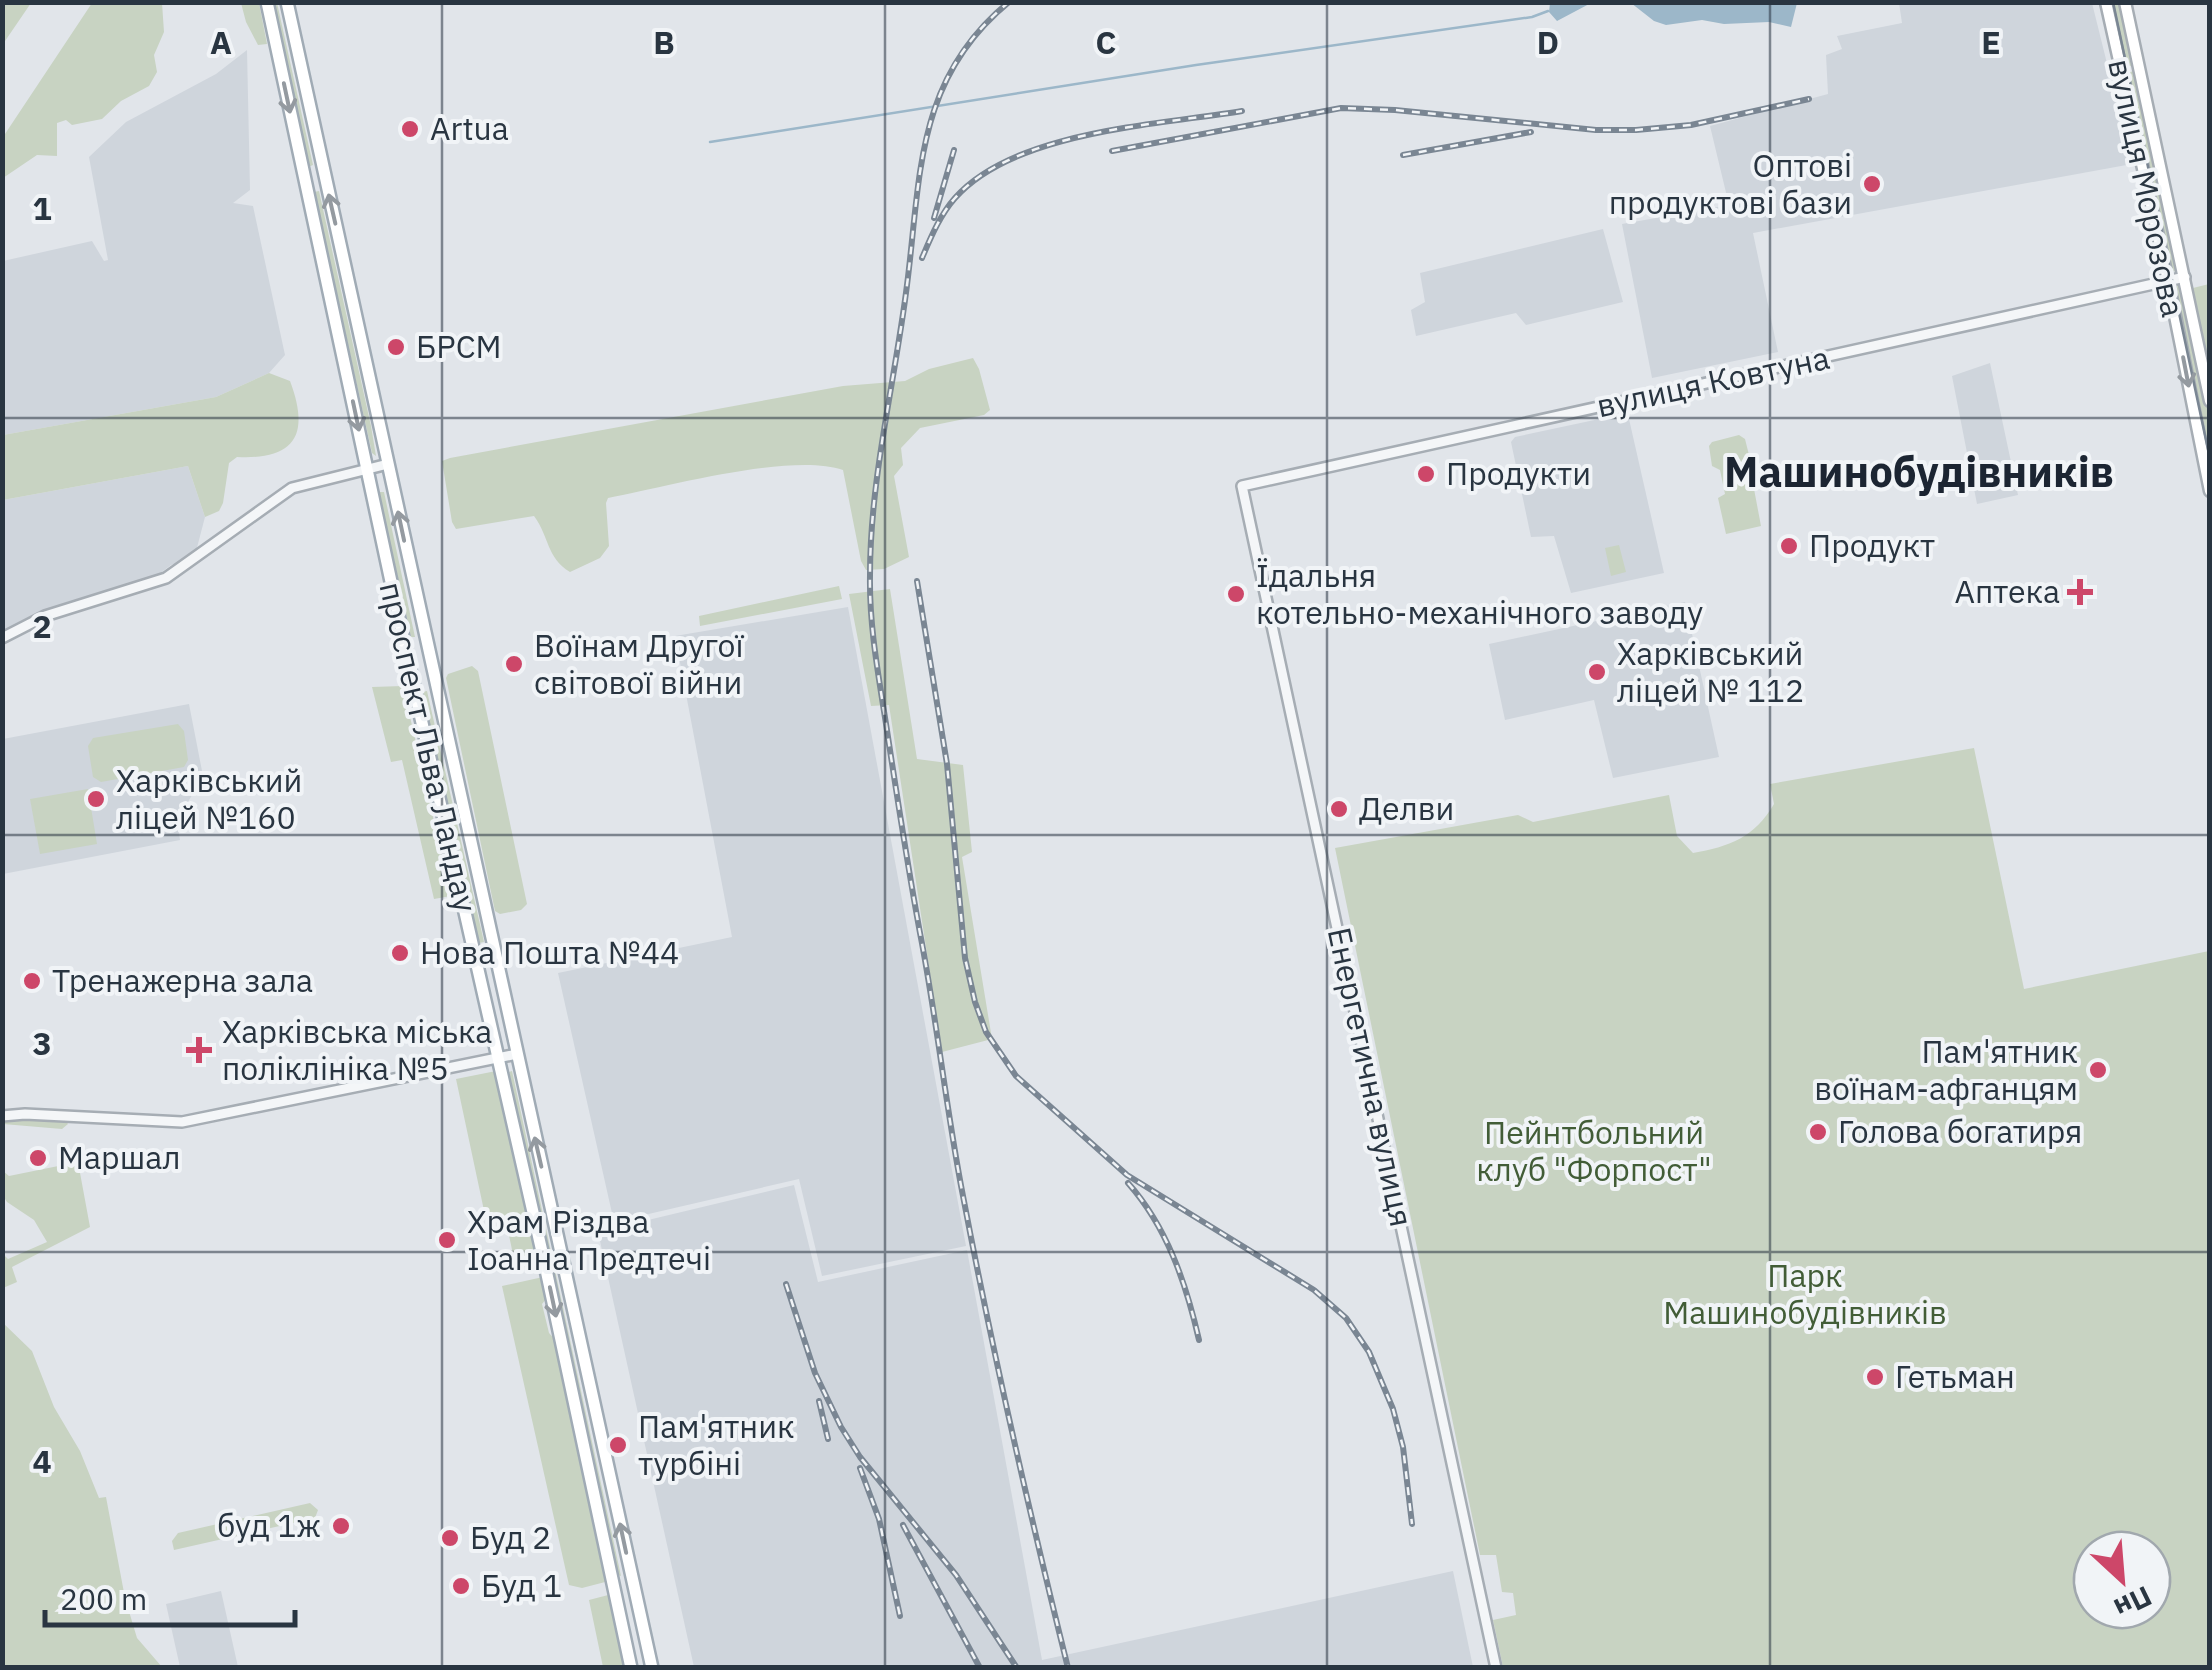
<svg xmlns="http://www.w3.org/2000/svg" width="2212" height="1670" font-family="'IBM Plex Sans',sans-serif">
<rect width="100%" height="100%" fill="#e1e5ea"/>
<path fill="#cfd5dc" d="M1899,3H2092L2132,164L1753,233L1778,352L1652,378L1622,224L1729,205L1710,126L1828,94L1826,55L1842,49L1837,36L1902,23Z
M247,50L250,190L233,203L253,206L285,355L269,373L216,397L3,435V261L92,241L104,261L108,260L89,157L126,122L216,74Z
M1603,229L1623,302L1526,325L1516,313L1416,336L1411,310L1425,302L1420,273Z
M1990,363L2018,495L1977,504L1952,376Z
M1618,415L1619,421L1629,419L1664,573L1571,593L1554,536L1531,537L1511,442L1515,437Z
M188,466L205,517L194,559L171,565L142,587L67,602L3,631V500Z
M1685,602L1719,757L1613,778L1594,700L1505,720L1489,644Z
M848,607L966,1246L822,1276L799,1179L614,1222L558,973L732,937L675,636Z
M189,704L203,776L177,821L180,840L3,874V739Z
M794,1185L818,1282L967,1250L1042,1660L1453,1571L1473,1667H694L598,1232Z
M221,1591L238,1667H180L166,1604Z"/>
<path fill="#c8d3c2" fill-rule="evenodd" d="M3,2L31,3L3,44L2,3Z
M92,3H162L164,32L154,55L157,72L149,86L121,101L102,119L72,125L66,120L57,123V156L37,155L3,178V137Z
M241,3H259L267,44L258,45L246,22Z
M273,3H277L313,165L308,167Z
M2110,3H2122L2135,65L2124,67Z
M2135,71L2180,270L2168,273L2125,73Z
M319,191L371,426L376,456L372,453L314,192Z
M2183,279L2209,414V478L2170,282Z
M2209,284V364L2193,288Z
M973,358L979,369L990,410L984,415L920,428L901,448L903,465L894,476L909,557L884,569L866,570L861,561L843,470C792,452 665,487 608,498L606,503L609,546L600,558L570,572C546,557 550,538 534,516L456,529L452,522L442,461L450,458L843,386L905,381L929,369Z
M269,373L290,381C310,434 296,460 237,457L229,463L223,503L219,511L205,517L188,466L3,500V435L216,397Z
M1739,435L1745,439L1749,455L1743,462L1746,470L1751,473L1761,526L1726,534L1718,498L1725,494L1720,470L1712,466L1709,446L1712,442Z
M379,492H384L415,637H411Z
M1619,545L1626,572L1611,576L1605,548Z
M839,586L842,599L700,626L699,616Z
M890,589L917,759L963,765L972,852L962,857L992,1039L942,1052L889,705L871,706L849,594Z
M472,666L478,671L527,904L521,910L500,914L495,911L446,678L448,674Z
M403,686L451,896L434,899L402,760L391,762L372,687Z
M427,691L484,942L479,943L422,692Z
M178,724L184,731L188,760L184,767L101,782L93,777L88,746L93,738Z
M1974,748L2024,989L2209,951V1667H1503L1493,1620L1516,1615L1513,1593L1502,1592L1496,1555H1480L1335,848L1518,815L1533,822L1669,795L1677,836L1693,853C1729,847 1755,837 1774,804L1770,784ZM2092,1550H2152V1610H2092Z
M88,789L97,844L40,854L30,799Z
M496,1071L540,1264L516,1269L505,1216L486,1220L456,1079Z
M512,1071L621,1576L618,1575L509,1072Z
M28,1117L65,1120L68,1124L62,1129L3,1124L2,1119Z
M78,1162L90,1227L12,1267L17,1282L3,1288V1254L8,1259L47,1242L34,1220L7,1202L3,1196V1171L9,1176Z
M543,1277L547,1298L542,1304L549,1333L558,1343L609,1581L582,1588L569,1585L502,1286Z
M2,1322L32,1351L54,1407L80,1451L99,1498L106,1497L125,1598L137,1638L162,1667H3Z
M310,1503L318,1510L315,1518L174,1550L172,1541L178,1533Z
M612,1594L628,1667H603L589,1600Z"/>
<path fill="#9cb7c9" d="M1550,3V2L1591,3L1557,21L1549,12Z
M1631,3H1797L1791,27L1769,22L1724,24L1702,20L1666,25L1654,21Z"/>
<g fill="none" stroke-linecap="round" stroke-linejoin="round">
<path stroke="#9cb7c9" stroke-width="2.5" d="M710,142L1196,65L1532,17L1548,11"/>
<g stroke="#a6adb4" stroke-width="14">
<path id="tertiary" d="M2,638L45,616L166,578L292,488L388,464
M2,1116L25,1114L182,1122L517,1054
M1496,1668L1242,486L2185,277"/>
</g>
<g stroke="#a6adb4" stroke-width="15">
<path id="secondary" d="M2106,2L2168,281L2210,491
M2125,2L2210,401"/>
</g>
<g stroke="#a0abb5" stroke-width="16">
<path id="primary" d="M267,2L408,661L545,1265L631,1668
M287,2L652,1668"/>
</g>
<use href="#tertiary" stroke="#f4f6f8" stroke-width="9"/>
<use href="#secondary" stroke="#fff" stroke-width="10"/>
<use href="#primary" stroke="#fff" stroke-width="11"/>
<path stroke="#7a8693" stroke-width="2.5" d="M2113,2L2210,459"/>
<g stroke="#7a8693" stroke-width="6">
<path id="rail" d="M1009,2C915,79 921,176 907,285C895,382 870,477 870,575C869,630 880,683 888,737C898,803 908,868 920,933C937,1020 946,1109 963,1196C993,1354 1029,1511 1068,1668
M1112,151L1341,108L1395,110L1596,130H1636L1691,125L1809,99
M1403,155L1531,132
M934,218L954,150
M922,258C931,237 940,215 955,198C1014,131 1157,125 1242,111
M917,581L947,764L965,958L975,1002L986,1032L1016,1076L1127,1175L1314,1290L1346,1318L1369,1352L1393,1409L1403,1447L1412,1524
M1128,1183C1167,1227 1186,1283 1199,1340
M786,1284L815,1373L841,1427L860,1457L956,1575L1017,1668
M819,1401L828,1439
M860,1468L879,1519L900,1616
M903,1525L980,1668"/>
</g>
<use href="#rail" stroke="#f1f4f7" stroke-width="2.5" stroke-dasharray="8" stroke-linecap="butt"/>
</g>
<defs><path id="oneway-shaft" d="M-6 0H5M1.5-3L5.5 0L1.5 3" fill="none" stroke-width="1.6" stroke-linecap="round" stroke-linejoin="round" transform="scale(2.5)"/></defs>
<g stroke="#949aa0">
<use href="#oneway-shaft" transform="translate(287 98) rotate(78)"/>
<use href="#oneway-shaft" transform="translate(332 209) rotate(-103)"/>
<use href="#oneway-shaft" transform="translate(2186 372) rotate(79)"/>
<use href="#oneway-shaft" transform="translate(356 416) rotate(78)"/>
<use href="#oneway-shaft" transform="translate(401 526) rotate(-102)"/>
<use href="#oneway-shaft" transform="translate(538 1152) rotate(-103)"/>
<use href="#oneway-shaft" transform="translate(553 1302) rotate(78)"/>
<use href="#oneway-shaft" transform="translate(623 1538) rotate(-102)"/>
</g>
<path fill="none" stroke="#293541" stroke-width="2.5" stroke-opacity="0.55" d="M442,2V1668M885,2V1668M1327,2V1668M1770,2V1668M2,418H2210M2,835H2210M2,1252H2210"/>
<g fill="#cd4769" stroke="#f1f4f7" stroke-width="4">
<circle cx="410" cy="129" r="10"/>
<circle cx="1872" cy="184" r="10"/>
<circle cx="396" cy="347" r="10"/>
<circle cx="1426" cy="474" r="10"/>
<circle cx="1789" cy="546" r="10"/>
<path d="M2075 577h10v10h10v10h-10v10h-10v-10h-10v-10h10z"/>
<circle cx="1236" cy="594" r="10"/>
<circle cx="514" cy="664" r="10"/>
<circle cx="1597" cy="672" r="10"/>
<circle cx="96" cy="799" r="10"/>
<circle cx="1339" cy="809" r="10"/>
<circle cx="400" cy="953" r="10"/>
<circle cx="32" cy="981" r="10"/>
<path d="M194 1035h10v10h10v10h-10v10h-10v-10h-10v-10h10z"/>
<circle cx="2098" cy="1070" r="10"/>
<circle cx="1818" cy="1132" r="10"/>
<circle cx="38" cy="1158" r="10"/>
<circle cx="447" cy="1240" r="10"/>
<circle cx="1875" cy="1377" r="10"/>
<circle cx="618" cy="1445" r="10"/>
<circle cx="341" cy="1526" r="10"/>
<circle cx="450" cy="1538" r="10"/>
<circle cx="461" cy="1586" r="10"/>
</g>
<g text-anchor="middle" stroke-width="8" stroke-linejoin="round" paint-order="stroke">
<g font-size="32" fill="#293541" stroke="#f1f4f7" text-anchor="start">
<text x="430" y="140">Artua</text>
<text x="1852" y="177" text-anchor="end">Оптові<tspan x="1852" dy="37">продуктові бази</tspan></text>
<text x="416" y="358">БРСМ</text>
<text x="1446" y="485">Продукти</text>
<text x="1809" y="557">Продукт</text>
<text x="1256" y="587">Їдальня<tspan x="1256" dy="37">котельно-механічного заводу</tspan></text>
<text x="2060" y="603" text-anchor="end">Аптека</text>
<text x="534" y="657">Воїнам Другої<tspan x="534" dy="37">світової війни</tspan></text>
<text x="1617" y="665">Харківський<tspan x="1617" dy="37">ліцей № 112</tspan></text>
<text x="116" y="792">Харківський<tspan x="116" dy="37">ліцей №160</tspan></text>
<text x="1359" y="820">Делви</text>
<text x="420" y="964">Нова Пошта №44</text>
<text x="52" y="992">Тренажерна зала</text>
<text x="222" y="1043">Харківська міська<tspan x="222" dy="37">поліклініка №5</tspan></text>
<text x="2078" y="1063" text-anchor="end">Пам'ятник<tspan x="2078" dy="37">воїнам-афганцям</tspan></text>
<text x="1838" y="1143">Голова богатиря</text>
<text x="58" y="1169">Маршал</text>
<text x="467" y="1233">Храм Різдва<tspan x="467" dy="37">Іоанна Предтечі</tspan></text>
<text x="1895" y="1388">Гетьман</text>
<text x="638" y="1438">Пам'ятник<tspan x="638" dy="37">турбіні</tspan></text>
<text x="321" y="1537" text-anchor="end">буд 1ж</text>
<text x="470" y="1549">Буд 2</text>
<text x="481" y="1597">Буд 1</text>
</g>
<g font-size="32" fill="#293541" stroke="#f1f4f7">
<text transform="translate(2146 188) rotate(78)" y="11">вулиця Морозова</text>
<text transform="translate(1713 382) rotate(-12)" y="11">вулиця Ковтуна</text>
<text transform="translate(428 747) rotate(77)" y="11">проспект Льва Ландау</text>
<text transform="translate(1370 1077) rotate(78)" y="11">Енергетична вулиця</text>
</g>
<g font-size="32" fill="#425d37" stroke="#f1f4f7">
<text x="1594" y="1144">Пейнтбольний<tspan x="1594" dy="37">клуб "Форпост"</tspan></text>
<text x="1805" y="1287">Парк<tspan x="1805" dy="37">Машинобудівників</tspan></text>
</g>
<g font-size="42" font-weight="bold" fill="#1c2532" stroke="#f1f4f7">
<text x="1919" y="487">Машинобудівників</text>
</g>
</g>
<g font-size="32" text-anchor="middle" font-weight="bold" fill="#293541" stroke="#f1f4f7" stroke-width="8" stroke-linejoin="round" paint-order="stroke">
<text x="221" y="54">A</text>
<text x="664" y="54">B</text>
<text x="1106" y="54">C</text>
<text x="1548" y="54">D</text>
<text x="1991" y="54">E</text>
<text x="42" y="220">1</text>
<text x="42" y="638">2</text>
<text x="42" y="1055">3</text>
<text x="42" y="1473">4</text>
</g>
<rect width="2212" height="1670" fill="none" stroke="#293541" stroke-width="10"/>
<g transform="translate(2122 1580) rotate(154)"><circle r="48" fill="#f1f4f7" stroke="#a1a8ae" stroke-width="2.5"/>
<path d="M0-8L18 38L0 25L-18 38Z" fill="#cd4769"/>
<text y="-15" font-size="28" font-weight="bold" text-anchor="middle" fill="#293541">Пн</text>
</g>
<path d="M45 1610v15h250v-15" fill="none" stroke="#293541" stroke-width="5"/>
<text x="60" y="1610" font-size="30" fill="#293541" stroke="#f1f4f7" stroke-width="8" paint-order="stroke">200 m</text>
</svg>
